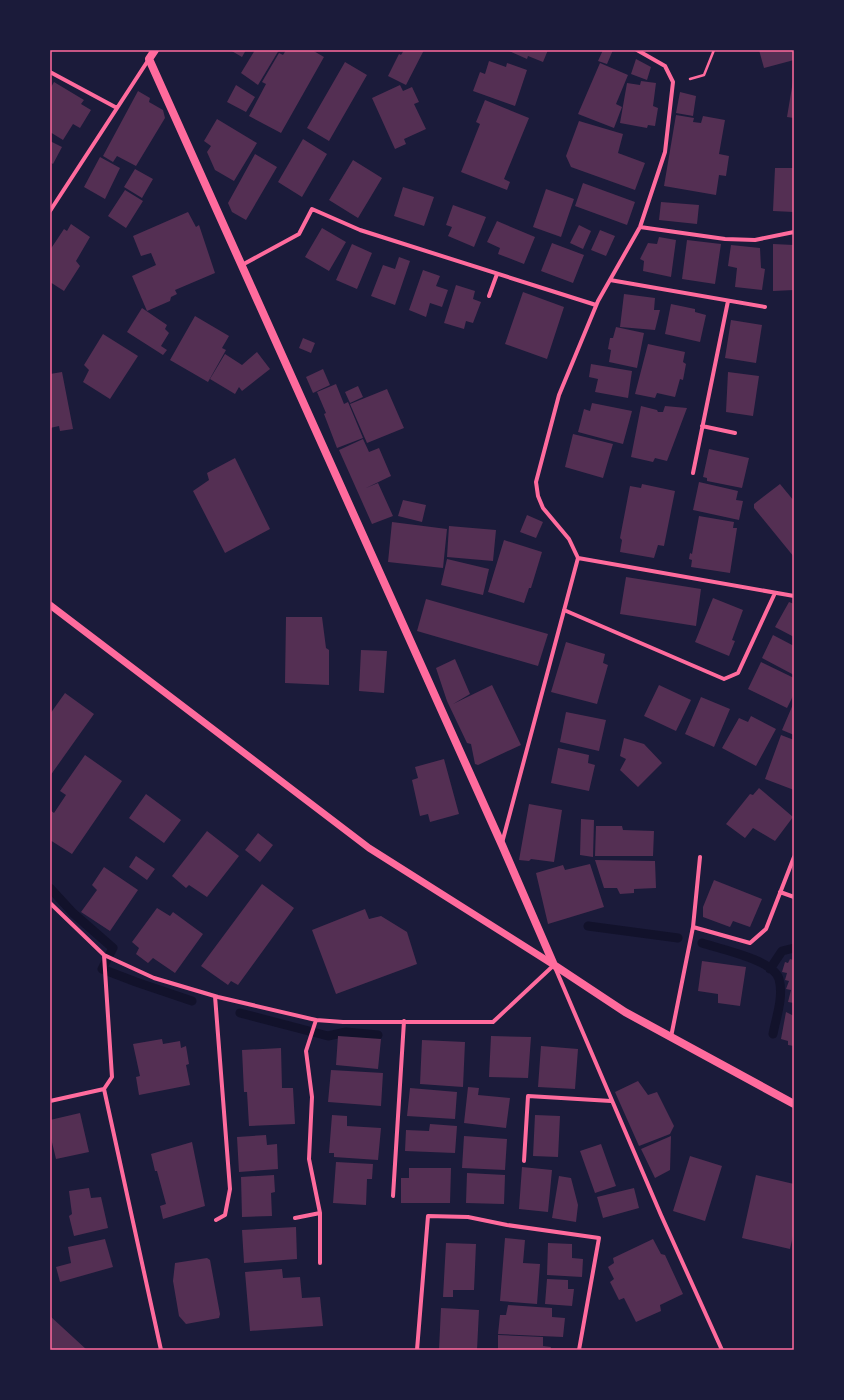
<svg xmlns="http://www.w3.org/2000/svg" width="844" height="1400" font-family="'Fira Sans',sans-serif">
<rect width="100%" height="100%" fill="#1b1b3a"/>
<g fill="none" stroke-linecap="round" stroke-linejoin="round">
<path stroke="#12122b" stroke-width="9" d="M50,888L73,913L113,948L102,969L136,982L192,1001
M588,926L678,938
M702,943C720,949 774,960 779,979C784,996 776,1018 773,1034
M770,969L782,951L794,948
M240,1013L328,1036L346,1032L378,1035"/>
</g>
<path fill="#542f53" d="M230,50H246L242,57Z
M255,50H279L258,85L241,73Z
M286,50H312L324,57L281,133L249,116L266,84L262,82L279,53L283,55Z
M404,50H424L406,85L388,76L399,54L401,55Z
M507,50H548L543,62L528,56L527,59Z
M603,50H613L607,64L598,61Z
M759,50H794V60L764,68Z
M636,59L651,67L647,80L631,74Z
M489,61L506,67L507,63L527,70L515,106L473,91L480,72L485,74Z
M345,62L367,75L329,141L307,128Z
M600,63L628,75L616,104L622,107L614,128L578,114Z
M641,81L656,83L653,106L658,108L655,126L648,125L647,128L620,123L627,83L640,85Z
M793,81H794V118L787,117Z
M54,82L84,100L81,104L91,110L80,128L73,124L63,140L50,132V89Z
M236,85L255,97L246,112L227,102Z
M400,85L403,91L412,87L419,102L414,104L426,129L404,139L406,144L395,149L372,98Z
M138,91L150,98L149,102L163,110L165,118L136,166L117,156L113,162L103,156Z
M680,92L696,96L693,116L676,113Z
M485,100L529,118L504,179L510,182L507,190L461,172L480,124L476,122Z
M676,115L694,118L693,122L701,123L703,116L725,120L719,154L729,156L726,176L719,175L716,195L664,186Z
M217,119L257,143L234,181L215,170L207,152L211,146L204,141Z
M579,121L623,134L618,153L645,163L635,190L571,167L566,156Z
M303,139L327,154L302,197L278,182Z
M50,141L62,147L53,164L50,162Z
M255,154L277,167L246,220L232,212L228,203Z
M100,157L120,168L105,199L84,187Z
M353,160L382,178L358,218L329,200Z
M775,168H794V212L773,211Z
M135,169L153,179L142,198L124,187Z
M583,183L635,202L627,225L575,206Z
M403,187L434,197L424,226L394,216Z
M546,189L574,199L561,237L533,227Z
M125,190L143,201L126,228L108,216Z
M661,202L699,205L697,224L659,220Z
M453,205L486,217L474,247L448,236L452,227L446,225Z
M188,212L196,227L199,225L215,273L175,290L177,294L171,297L170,301L147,311L132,276L156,265L151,253L141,256L133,236Z
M497,221L535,237L524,264L498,254L500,248L487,242Z
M71,224L90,237L76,261L80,266L64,291L50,282V250L64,229L67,231Z
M579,225L591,231L583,249L570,243Z
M322,228L346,242L329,271L305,257Z
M600,230L615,236L606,256L591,250Z
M659,237L676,240L671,277L643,271L644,261L640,259L648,243L657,244Z
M687,240L721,244L715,284L682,279Z
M552,243L584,255L573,283L541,271Z
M352,244L372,253L357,289L336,280Z
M773,244L794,245V290L773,291Z
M731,245L760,248L761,268L765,269L762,290L735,287L737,268L728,266Z
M399,257L410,261L395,305L371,296L383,265L395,269Z
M423,270L440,276L436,286L448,290L442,307L430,303L426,317L409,310Z
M456,285L475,291L473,299L481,302L473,323L466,321L464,329L444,323Z
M523,292L564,307L547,359L505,344Z
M624,294L655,298L654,310H660L655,330L620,327Z
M671,304L695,309V312L706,315L700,342L665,334Z
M142,308L167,325L165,329L169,333L161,346L167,350L163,355L127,332Z
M195,316L229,336L222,348L226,350L208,382L170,360Z
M731,320L762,325L756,363L725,358Z
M616,327L644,333L637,368L609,362L611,350L608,349L610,338H613Z
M103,334L138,356L110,399L83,382L89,370L84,365Z
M303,338L315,343L311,353L299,348Z
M648,344L685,352L683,362L686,364L683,380L680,379L675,397L657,393L655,398L635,394Z
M257,352L270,369L242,391L239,387L235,394L210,379L225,354L242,365Z
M591,364L632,371L628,398L595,392L598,379L589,377Z
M323,369L330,385L313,393L306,377Z
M62,372L73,429L60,431L59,426L50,428V374Z
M728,372L759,376L753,416L726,412Z
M336,384L344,404L348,402L363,438L337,448L324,414L326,413L317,392Z
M358,386L363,397L350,403L345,392Z
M387,389L404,428L367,443L350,404Z
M592,403L632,411L623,444L578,432L584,409L590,411Z
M641,406L657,410L658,412H663L665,406L687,408L667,461L655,458L653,462L631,457Z
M573,434L613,444L603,478L565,467Z
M363,439L369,452L379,448L391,476L366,488L378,483L393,516L372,524L339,450Z
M709,449L749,458L742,488L707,481V478L703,477Z
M235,458L270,529L225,553L193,491L209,480L207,473Z
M699,482L738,491L736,500L743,501L739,520L693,510Z
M642,484L675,491L664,546L658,545L654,558L620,552L622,540L620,538L630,486L641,488Z
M780,484L794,501V557L754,508V504Z
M403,500L426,505L422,522L398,516Z
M527,515L543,522L536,538L520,532Z
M699,516L734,522L733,528H737L730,573L691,567L692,560L689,559L690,553L692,554Z
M392,522L447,529L443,568L388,562Z
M449,526L496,530L493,561L447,557Z
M504,540L542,552L531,588H529L524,603L488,592Z
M447,559L489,569L483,595L441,585Z
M626,577L701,589L696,626L620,614Z
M713,598L743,610L732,640L735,641L729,656L695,642Z
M426,599L548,634L538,666L417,631Z
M789,602L794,604V637L775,627Z
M286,617H322L326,648L329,650V685L285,683Z
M773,635L794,646V675L762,658Z
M566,642L605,654L603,663L608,665L597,704L551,692Z
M361,650L387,651L384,693L359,691Z
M455,659L470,694L453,704L492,685L521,745L478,765L475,764L471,744L467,743L447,701L436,668Z
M761,662L794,678V694L787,708L748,689Z
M659,685L691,700L676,731L644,716Z
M65,693L94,714L50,776V714Z
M701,697L730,709L714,747L685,734Z
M794,702V735L782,730Z
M566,712L606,720L599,751L560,742Z
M751,716L776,729L756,766L722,748L739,718L748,722Z
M781,735L794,740V790L765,779Z
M624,738L644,744L662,763L638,787L620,770L626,759L620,756Z
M558,748L589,755L588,763L595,765L589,791L551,783Z
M85,755L122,781L72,854L50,840V810L54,813L66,795L60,791Z
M444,759L459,814L430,822L428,814L420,816L412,780L418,778L415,767Z
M759,788L793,817L775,841L753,828L745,838L726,824L750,794L753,795Z
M146,794L181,820L164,843L129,818Z
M529,804L562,810L554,862L531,859L529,861L519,860Z
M581,819L594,820L593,857L580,855Z
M596,826H622L623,830L654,831L653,856H595Z
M207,831L239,856L207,897L189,885L186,888L172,876Z
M258,833L273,845L260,862L245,850Z
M136,856L155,869L147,880L129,867Z
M595,860L655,861L656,888L634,889V893L620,894L617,888H604Z
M590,864L604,907L548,924L536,873L563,865L565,870Z
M104,867L138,890L110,931L81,912L97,890L92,885Z
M714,880L762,899L750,927L733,921L730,927L703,917V907Z
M262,884L294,908L238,985L231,981L228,985L201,966Z
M157,908L170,916L173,912L203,934L175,973L153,958L148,963L136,954L139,948L132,942Z
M365,909L369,919L381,916L407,932L417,964L336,994L312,930Z
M790,959L794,960V1003L788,1002L791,990L786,989L789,981L785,980L787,973L782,972L785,962L788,963Z
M702,961L746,967L740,1006L718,1003V994L698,991Z
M786,1012L794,1016V1046L788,1045V1041L781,1039Z
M338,1036L381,1039L378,1069L336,1065Z
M491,1036L531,1037L528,1078L489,1077Z
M162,1039L163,1044L180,1041L181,1048L186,1046L189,1064L186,1065L190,1085L139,1095L136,1077L140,1076L133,1044Z
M422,1040L465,1042L463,1087L420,1084Z
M541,1046L578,1049L575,1089L538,1087Z
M281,1048L282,1088H293L295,1124L249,1126L247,1092H244L242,1050Z
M331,1070L383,1073L381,1106L328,1102Z
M638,1081L648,1095L657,1092L674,1126L670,1134L639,1146L615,1092Z
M468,1087L479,1088L478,1095L510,1098L506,1128L464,1123Z
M410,1088L457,1092L455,1119L407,1116Z
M80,1113L89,1152L56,1159L50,1134V1120Z
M332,1115L347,1116V1126L381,1128L378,1160L334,1157V1153H329Z
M535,1115L560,1116L558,1157L533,1156Z
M430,1124L457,1126L455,1153L405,1151L406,1130L429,1131Z
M266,1135L267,1145L277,1144L278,1169L239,1172L237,1137Z
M464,1136L507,1139L505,1170L462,1168Z
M671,1136L670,1170L655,1178L641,1149Z
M192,1142L205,1206L163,1219L160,1206L166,1204L157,1171H155L151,1154Z
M601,1144L616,1186L595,1193L580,1151Z
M690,1156L722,1166L705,1221L673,1211Z
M336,1162L373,1164L372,1179H367L366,1205L333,1203Z
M522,1167L552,1170L548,1212L519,1209Z
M409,1168H451L450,1203H401V1178H409Z
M467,1173L505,1175L504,1204L466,1203Z
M274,1175L275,1192L271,1193L272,1216L242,1217L241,1177Z
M756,1175L794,1184V1231L790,1249L742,1238Z
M559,1176L571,1178L578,1205L576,1222L552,1218Z
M89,1188L91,1198L101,1197L108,1228L74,1236L69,1216L72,1214L69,1191Z
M634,1188L639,1208L603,1218L597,1197Z
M296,1227L297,1259L244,1263L242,1230Z
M505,1238L525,1240L523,1263L540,1264L537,1304L500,1301Z
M105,1239L113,1267L60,1282L56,1267L71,1263L68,1247Z
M653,1239L661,1254L665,1255L683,1294L660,1305L661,1311L636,1322L624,1298L619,1300L610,1282L614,1279L608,1267L614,1263L613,1258Z
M446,1243L476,1244L474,1290H453V1297H443Z
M548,1243L572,1244V1258L583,1259L582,1277L547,1275Z
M207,1258L210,1260L220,1314L219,1318L186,1324L179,1316L173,1281L175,1263Z
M282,1269L283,1278L300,1277L302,1298L320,1297L323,1326L250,1331L245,1272Z
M547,1279L568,1280V1289H574L572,1306L545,1304Z
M508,1305L552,1308V1317L565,1318L563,1337L498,1334L500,1315H506Z
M441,1308L479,1310L477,1350H439Z
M50,1316L87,1350H50Z
M498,1335L543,1337V1346L551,1347L550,1350H498Z"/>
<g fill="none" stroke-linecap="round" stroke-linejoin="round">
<path stroke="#ff6b9d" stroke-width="2.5" d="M690,79L704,75L714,50"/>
<path stroke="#ff6b9d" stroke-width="4" d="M50,72L117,108
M50,211L149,59
M640,227L725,239L755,240L794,232
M242,265L299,234L312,209L360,230L596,305
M610,280L765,307
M489,296L497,274
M702,426L735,433
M693,473L728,301
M578,558L794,596
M564,610L724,679L738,673L775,593
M502,843L578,558L569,539L543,508L538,496L536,482L559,395L598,301L640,227L665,152L673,82L665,66L637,50
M780,892L794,897
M50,903L104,955L154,978L218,997L316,1020L343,1022H493L554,965L661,1215L722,1350
M693,927L750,943L766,929L794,857
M104,955L112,1077L104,1089L161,1350
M215,996L230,1189L225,1215L216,1220
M316,1020L306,1051L312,1097L309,1159L320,1213V1263
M671,1037L693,927L700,857
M50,1101L104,1089
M524,1161L528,1096L611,1101
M393,1196L404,1021
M295,1218L320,1213
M417,1350L428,1216L468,1217L507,1225L599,1238L579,1350"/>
<path stroke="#ff6b9d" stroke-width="7" d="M50,605L369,848L554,965"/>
<path stroke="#ff6b9d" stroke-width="8" d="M155,50L149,59L502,845L554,965L625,1012L794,1104"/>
</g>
<rect width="844" height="1400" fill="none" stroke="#1b1b3a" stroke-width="102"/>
<rect x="51" y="51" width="742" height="1298" fill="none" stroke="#ff6b9d" stroke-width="1.5"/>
</svg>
